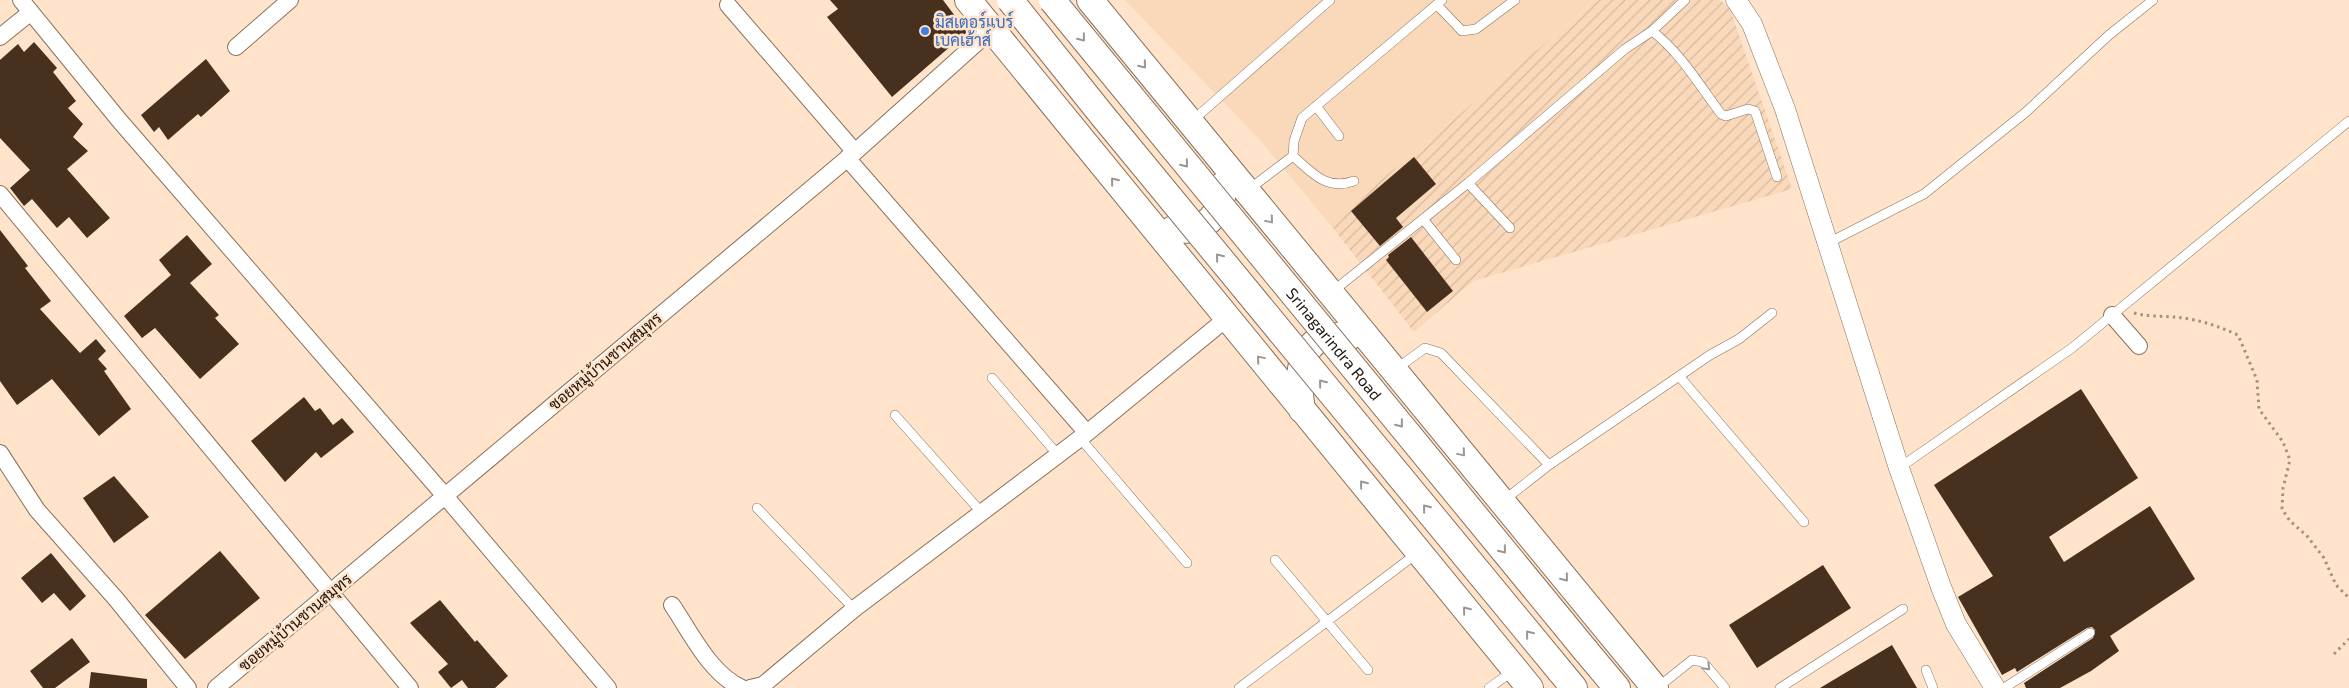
<svg xmlns="http://www.w3.org/2000/svg" width="2349" height="688" font-family="'Exo 2',Sarabun,sans-serif">
<defs>
<pattern id="industrial-furrows" width="10" height="10" patternUnits="userSpaceOnUse" patternTransform="scale(1.25)"><rect width="10" height="10" fill="#fad8ba"/><path d="M-1 1l2-2M0 10L10 0M9 11l2-2" fill="none" stroke="#d6b99f"/></pattern>
</defs>
<rect width="100%" height="100%" fill="#ffe3cb"/>
<path fill="#fad8ba" d="M1125,0H1597L1329,223L1260,140Z"/>
<path fill="url(#industrial-furrows)" d="M1597,0H1720L1730,9L1792,189L1473,281L1414,332L1329,223Z"/>
<path fill="#48301f" d="M830,0H943L967,32L892,97L827,17L838,9Z
M34,42L57,68L53,72L76,101L68,108L83,124L73,137L88,151L67,169L110,218L87,238L69,217L57,228L32,199L24,206L10,188L30,170L0,138V60L18,44L24,52Z
M206,59L230,91L201,117L198,114L168,140L159,127L154,132L141,115Z
M1414,157L1436,184L1396,218L1403,227L1380,246L1351,211Z
M0,230L28,266L25,268L51,301L40,309L80,353L96,339L106,351L98,359L107,369L104,371L131,409L99,436L52,379L17,405L0,381Z
M187,235L212,264L190,283L219,315L215,318L239,344L200,379L155,328L142,338L124,316L171,275L159,260Z
M1411,237L1453,291L1427,312L1386,260L1389,257L1388,255Z
M2081,389L2138,478L2049,537L2064,562L2150,506L2195,579L2110,636L2119,651L2091,671L2060,688H2026L2024,683L2093,638L2095,630L2092,627L2087,628L2017,672L2015,668L2002,675L1958,597L1993,576L1934,485Z
M304,397L315,411L320,408L333,425L342,418L354,432L321,458L316,452L285,482L251,441Z
M114,476L149,517L114,543L83,498Z
M220,551L260,598L185,659L145,615Z
M51,553L86,596L70,611L54,593L42,603L21,578Z
M1823,565L1851,608L1757,668L1729,625Z
M440,600L475,642L477,640L508,676L495,688H468L462,680L451,688L438,672L448,664L410,623Z
M72,638L90,662L55,688H43L30,671Z
M1892,645L1917,688H1820Z
M91,672L147,679V688H89Z"/>
<g fill="none" stroke-linecap="round" stroke-linejoin="round">
<g stroke="#8a715b" stroke-width="10">
<path id="service" d="M1437,5L1462,31L1476,29L1515,0
M1652,31L1685,0
M1316,106L1339,136
M1192,121L1330,0
M1293,156C1312,173 1327,191 1354,181
M1468,183L1510,228
M1248,190L1293,156L1294,141L1302,118L1442,0
M1423,219L1456,260
M1828,243L1924,194L2026,112L2109,35L2153,0
M1332,292L1468,183L1625,49L1652,31C1680,52 1700,86 1721,114L1726,116L1748,109L1755,111L1777,177
M1396,369L1425,348L1441,353L1549,465L1503,501
M1679,376L1804,522
M992,378L1058,455
M895,415L982,513
M1080,438L1187,563
M1549,465L1710,355L1739,339L1772,313
M1899,468L2072,348L2349,121
M757,508L854,609
M1275,560L1368,670
M1926,670L1933,688
M1239,688L1416,554
M1489,688L1513,671
M1657,688L1692,660L1703,662L1725,688
M1780,688L1903,609
M2004,688L2090,633"/>
</g>
<g stroke="#8a715b" stroke-width="18">
<path id="minor" d="M21,0L119,120L445,496L608,688
M728,5L855,152
M0,37L31,12
M236,47L290,0
M847,158L1087,433
M0,194L410,688
M2112,315L2139,346
M0,453L37,510L116,599L188,688
M672,605C691,633 710,674 742,688
M216,688L855,152L991,30
M750,688L763,685L854,609L1087,433L1226,319"/>
</g>
<g stroke="#8a715b" stroke-width="21">
<path id="tertiary" d="M1736,0L1752,24L1785,109L1899,468L1941,587L1956,624L1995,688"/>
</g>
<g stroke="#8a715b" stroke-width="28">
<path id="primary" d="M968,0L1530,688
M1090,0L1655,688
M1173,229C1204,234 1223,215 1223,185
M1302,410C1296,375 1299,327 1349,337
M1586,651L1617,688
M1560,671L1574,688"/>
</g>
<path stroke="#a5907e" stroke-width="3" stroke-dasharray="2.5 4" stroke-linecap="butt" d="M2134,313C2153,318 2171,315 2189,319C2207,322 2222,328 2238,335L2257,380L2259,409L2283,442L2290,460L2283,488L2282,509L2290,521L2307,536L2324,558L2336,585L2349,598
M2334,654L2349,639"/>
<use href="#service" stroke="#fff" stroke-width="9"/>
<use href="#minor" stroke="#fff" stroke-width="16"/>
<use href="#tertiary" stroke="#fff" stroke-width="20"/>
<use href="#primary" stroke="#fff" stroke-width="26"/>
<g stroke="#8a715b" stroke-width="28" stroke-linecap="butt">
<g id="primary-bridge">
<path d="M1010,0L1102,115L1560,671"/>
<path id="s1" d="M1052,0L1586,651"/>
</g>
</g>
<use href="#primary-bridge" stroke="#fff" stroke-width="26"/>
</g>
<defs><path id="oneway-chevron" d="M-2-3.5L2.5 0L-2 3.5" fill="none" stroke-width="1.6" stroke-linecap="round" stroke-linejoin="round" transform="scale(1.25)"/></defs>
<g stroke="#9b9693">
<use href="#oneway-chevron" transform="translate(1082 38) rotate(51)"/>
<use href="#oneway-chevron" transform="translate(1143 65) rotate(51)"/>
<use href="#oneway-chevron" transform="translate(1185 164) rotate(51)"/>
<use href="#oneway-chevron" transform="translate(1114 181) rotate(-129)"/>
<use href="#oneway-chevron" transform="translate(1270 220) rotate(50)"/>
<use href="#oneway-chevron" transform="translate(1219 257) rotate(-129)"/>
<use href="#oneway-chevron" transform="translate(1260 359) rotate(-130)"/>
<use href="#oneway-chevron" transform="translate(1322 383) rotate(-129)"/>
<use href="#oneway-chevron" transform="translate(1400 424) rotate(51)"/>
<use href="#oneway-chevron" transform="translate(1462 453) rotate(50)"/>
<use href="#oneway-chevron" transform="translate(1363 484) rotate(-129)"/>
<use href="#oneway-chevron" transform="translate(1426 508) rotate(-129)"/>
<use href="#oneway-chevron" transform="translate(1503 550) rotate(51)"/>
<use href="#oneway-chevron" transform="translate(1565 578) rotate(51)"/>
<use href="#oneway-chevron" transform="translate(1466 610) rotate(-129)"/>
<use href="#oneway-chevron" transform="translate(1529 634) rotate(-129)"/>
<use href="#oneway-chevron" transform="translate(1707 667) rotate(46)"/>
</g>
<circle fill="#3f7fe0" stroke="#ffe3cb" stroke-width="2" cx="925" cy="31" r="5"/>
<g text-anchor="middle" stroke-width="5" stroke-linejoin="round" paint-order="stroke">
<g font-size="16" fill="#366cbe" stroke="#ffe3cb" text-anchor="start">
<text x="935" y="28">มิสเตอร์แบร์<tspan x="935" dy="18">เบคเฮ้าส์</tspan></text>
</g>
<g font-size="16" fill="#20160e" stroke="#ffe3cb">
<text dy="6" stroke="none"><textPath href="#s1" startOffset="445">Srinagarindra Road</textPath></text>
<text transform="translate(605 361) rotate(-40)" y="6">ซอยหมู่บ้านชานสมุทร</text>
<text transform="translate(295 622) rotate(-40)" y="6">ซอยหมู่บ้านชานสมุทร</text>
</g>
</g>
</svg>
